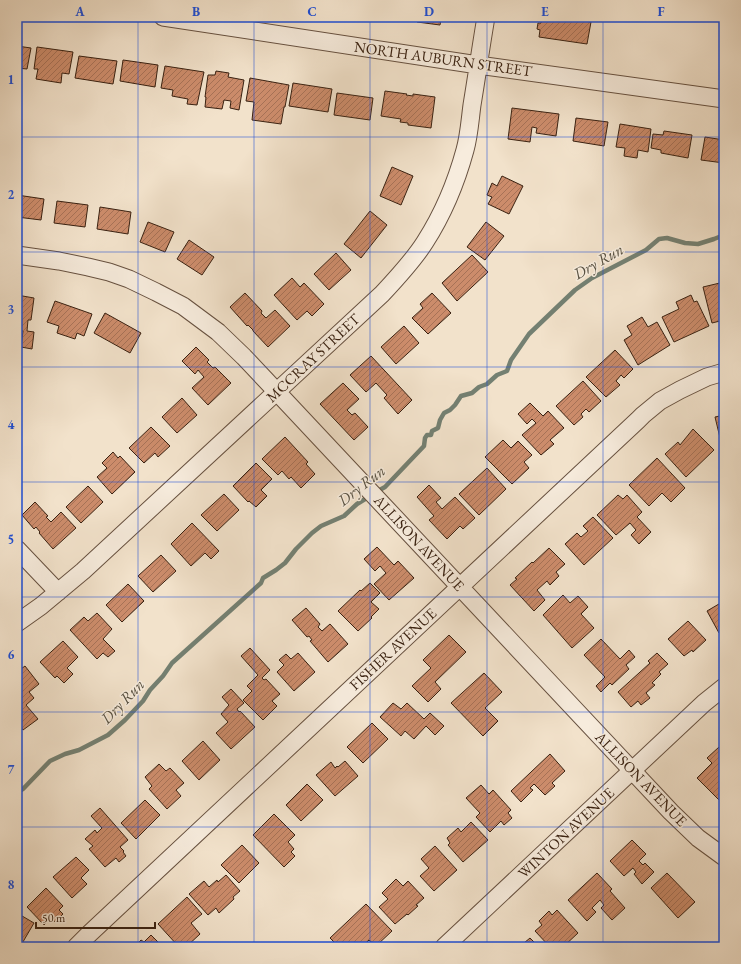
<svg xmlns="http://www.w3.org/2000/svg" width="741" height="964" font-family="'EB Garamond',serif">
<defs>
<pattern id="building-hatch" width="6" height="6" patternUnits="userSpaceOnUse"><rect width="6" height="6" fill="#cc8c6b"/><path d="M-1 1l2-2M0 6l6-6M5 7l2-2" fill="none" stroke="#a77257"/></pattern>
</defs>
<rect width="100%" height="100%" fill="#f2e2cb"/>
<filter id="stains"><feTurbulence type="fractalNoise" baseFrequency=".005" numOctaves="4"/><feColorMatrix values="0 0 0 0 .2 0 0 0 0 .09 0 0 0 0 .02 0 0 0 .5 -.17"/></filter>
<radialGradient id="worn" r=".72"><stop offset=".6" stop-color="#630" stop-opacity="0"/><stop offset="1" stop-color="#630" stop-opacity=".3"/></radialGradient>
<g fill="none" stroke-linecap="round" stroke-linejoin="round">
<path stroke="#748072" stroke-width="4.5" d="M376,492L385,487L424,446L425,438L427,435H431L432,431L438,428L440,420L444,413L450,410L455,405L461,396L472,393L479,387L487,384L497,375L507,371L511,360L529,334L575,290L592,278L646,250L659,239L667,238L685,243L698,244L714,239L724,235
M17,793L23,789L50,761L65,754L79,750L108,735L125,720L143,701L150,690L163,676L172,663L261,583L263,578L276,570L285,563L296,549L312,533L321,526L344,516L357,504L370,496"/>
</g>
<path fill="url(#building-hatch)" stroke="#392111" d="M390,17H443V19H441L440,25L417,22L418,19L411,18V21L390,18Z
M542,17H555L591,22L587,44L539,37L540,30L537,29L538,23H541Z
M17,46L31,48L27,69L17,68Z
M37,47L73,52L69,74L62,73L61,83L36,79L38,69H34Z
M79,56L117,61L113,84L75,78Z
M123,60L158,65L155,87L120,81Z
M165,66L204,72L197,105L187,104L188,99L172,96L173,90L161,88Z
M216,71L229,73L228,77L244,80L239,110L230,108L231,101L224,100L222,109L205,107L206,97H205L208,75H215Z
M250,78L289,85L285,107H284L281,124L252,120L254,102L246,101Z
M293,83L332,89L328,112L289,106Z
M385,91L407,94L406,95L413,96V94L435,97L431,128L408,125V123L400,122L401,119L381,116Z
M337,93L373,98L370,120L334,115Z
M512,108L559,114L556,136L536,133L537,128L532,127L530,142L508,139Z
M576,118L608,122L604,146L573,141Z
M620,124L651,129L648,152L638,150L637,158L624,156L625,148L616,147Z
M664,131L692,135L688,158L661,153V150L651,148L653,134L663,135Z
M705,137L724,140V163L701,160Z
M392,167L413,176L401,205L380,196Z
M502,176L523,186L509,214L488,204L492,197L487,195L492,183L497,186Z
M17,195L44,199L41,220L17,217Z
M57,201L88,205L85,227L54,223Z
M100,207L131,212L128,234L97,229Z
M370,211L387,225L361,258L344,244Z
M148,222L174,232L165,252L140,242Z
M486,222L504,236L485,260L467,247Z
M189,240L214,257L202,275L177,259Z
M336,253L351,270L329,290L314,274Z
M472,255L488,272L457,301L442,283Z
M292,278L300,287L304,283L324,304L312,316L307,311L297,320L274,295Z
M724,282V320L712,323L703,287Z
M245,293L262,311L261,313L266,318L275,310L290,326L268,347L253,331V330L248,325L247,326L230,307Z
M432,293L451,313L428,334L412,318L423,308L420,304Z
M17,295L34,298L31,320H28L27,331L34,332L32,349L21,347L23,331L17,330Z
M691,295L694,302L697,301L709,326L674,342L662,317L679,309L676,302Z
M55,301L92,314L84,336L77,333L75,339L57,333L59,326L47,322Z
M105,313L141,333L130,353L94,333Z
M642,317L648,327L657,322L670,345L638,365L624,340L632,335L627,326Z
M404,326L419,343L396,364L381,347Z
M196,347L209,360L207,362L213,368L215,367L231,383L208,405L192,388L204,377L198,370L195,374L182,361Z
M615,350L633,369L624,378L621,375L616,381L620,385L606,397L586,377Z
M371,356L412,400L398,414L384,398L387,395L376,383L366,392L350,375Z
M583,381L601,401L589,412L586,409L581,414L583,417L574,425L556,406Z
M343,383L359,399L347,410L352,415L355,413L368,427L354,440L320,404Z
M182,398L197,415L177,433L162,417Z
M530,403L543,416L548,411L564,428L550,440L554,444L541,455L522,435L536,423L532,419L527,424L518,414Z
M724,415V442H721L715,417Z
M151,427L170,446L158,457L155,453L144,463L129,448Z
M693,429L714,450L686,477L665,454L678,442L680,445Z
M285,437L308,462L306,464L315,474L301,488L291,477L289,479L282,471L278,475L262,459Z
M503,440L511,448L518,441L532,455L524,462L529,468L512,484L485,457Z
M113,452L118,458L120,456L135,472L112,494L97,477L107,468L102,463Z
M657,458L685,488L671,502L662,493L649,506L629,485Z
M256,463L272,479L261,490L267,496L256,507L249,501L248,502L233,486Z
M487,468L506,489L479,515L459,494Z
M429,485L441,498L436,502L442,509L455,497L475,518L463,529L460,526L447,539L429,520L434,516L417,497Z
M88,486L103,502L81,523L66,507Z
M224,494L239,510L217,531L201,515Z
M618,495L623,499L627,495L642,512L637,517L651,532L639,544L631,535L636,530L630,523L616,535L597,515Z
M35,502L48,516L46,517L51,522L61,512L76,528L53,549L39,533L40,532L36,527L34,529L22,515Z
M593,517L613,538L584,565L565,544L577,533L581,537L588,531L583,526Z
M192,523L219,551L211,559L205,553L191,566L171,544Z
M377,547L394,565L398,561L414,578L389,600L374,584L386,573L380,566L375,571L364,559Z
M549,548L565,564L556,572L559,576L550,585L547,581L537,590L545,600L534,611L510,585L517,579L515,578L532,562L533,563Z
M161,555L176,571L153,592L138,576Z
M370,583L380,593L371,602L379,609L371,617L372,618L358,631L338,611L360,590L361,591Z
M128,584L144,601L122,622L106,605Z
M563,595L570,603L578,596L588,607L581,614L594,628L572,648L543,615Z
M724,601V630L719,633L707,611Z
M306,608L320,624L318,627L322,631L330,624L348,644L328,662L310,641L312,640L309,636L307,637L292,620Z
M97,613L112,629L103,639L115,651L108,657L103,653L97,659L70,630L84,617L88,621Z
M688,621L706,640L693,652L692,650L684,656L668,639Z
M449,635L466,652L435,682L441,689L428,702L412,686L431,668L423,660Z
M601,639L620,659L629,650L635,657L626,665L629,669L612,685L610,683L601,692L596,686L605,677L584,655Z
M63,641L78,657L67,668L73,674L64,683L57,676L55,678L40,662Z
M250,648L270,670L262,678L264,680L266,679L280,694L272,701L277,706L263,720L243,700L252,691L247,686L258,675L241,656Z
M298,653L315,672L294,691L277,672L284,665L279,660L286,654L291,659Z
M657,653L668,664L659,672L661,674L652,683L655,685L646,693L650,698L641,705L638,701L631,707L618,692L650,663L648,661Z
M25,666L39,684L29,692L34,698L26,705L38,719L23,730L17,722V713L22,709L17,703V672Z
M484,673L502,692L485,708L498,721L483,736L451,703Z
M231,689L244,703L237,709L239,712L240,711L255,727L231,749L216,733L228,722L221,714L229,705L222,697Z
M393,703L401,709L407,703L424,719L430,713L444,726L435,735L426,726L414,739L405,731L401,736L380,717Z
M372,723L388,739L363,763L347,747Z
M203,741L220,760L199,780L182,761Z
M719,747L724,752V805L697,778L712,763L707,758Z
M550,754L565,771L552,783L555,786L545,795L534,784L530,788L533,790L521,802L511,791Z
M345,761L358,776L335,796L316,775L331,762L335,768L337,766L338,767Z
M159,764L166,771L170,768L184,783L176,790L181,796L167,809L149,789L152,786L145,777Z
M307,784L323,800L301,821L286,805Z
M481,785L489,794L493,790L511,810L508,813L512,818L504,825L501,821L490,832L476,817L480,813L466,798Z
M145,800L160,815L136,839L121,823Z
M100,808L128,840L120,847L124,851L123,852L126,856L119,862L116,858L105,867L89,849L93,846L85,839L95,830L97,833L102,828L91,816Z
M274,814L295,835L288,842L294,849L291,852L295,856L284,867L253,835Z
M471,822L488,840L463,862L448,845L450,843L447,838L458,828L461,832Z
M632,840L646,854L639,861L643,865L645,863L654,872L642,884L634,874L636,872L633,868L624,876L610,861Z
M242,845L259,863L239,883L221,865Z
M435,846L457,870L434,891L420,876L429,868L421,859Z
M76,857L89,870L81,878L87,884L72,898L53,877Z
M597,873L612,889L610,891L625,908L612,920L601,908L604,905L600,900L592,908L596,912L587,921L568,900Z
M667,873L695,902L678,918L651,888Z
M226,875L240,891L233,897L234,899L219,913L216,908L208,915L189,894L204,881L209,887L217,880L218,882Z
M396,879L403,886L408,881L424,898L416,905L418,906L408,915L407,914L395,924L379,907L388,899L382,893Z
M46,888L63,906L59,910L63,914L55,922L51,917L44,925L27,907Z
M187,897L202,914L191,923L200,934L186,947H179L158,924Z
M366,904L392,931L376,946L369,940L362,947L357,943L352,947H339L330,938Z
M557,910L578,933L563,947H550L535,931L542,925L539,921L549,911L552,915Z
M17,913L34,923L20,947H17Z
M151,935L163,947H134L141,940L144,942Z
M530,938L539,947H518L523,943H524Z"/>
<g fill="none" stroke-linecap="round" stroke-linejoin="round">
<g stroke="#675140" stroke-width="19">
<path id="street" d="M163,17L478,65L724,99
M17,255L59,261L88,267L109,272L129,279L156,292L183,306L218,332L244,357L277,392L382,504L671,812L698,838L724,857
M17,549L58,592
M17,623L41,606L83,571L382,294C397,278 413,261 425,242C443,214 456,183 465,150C469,136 470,120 472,105C477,75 481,46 486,17
M76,947L88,935L638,420L643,415L660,401L680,390L707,377L724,372
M444,947L704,703L724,687"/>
</g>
<use href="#street" stroke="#f7ecdd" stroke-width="17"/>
</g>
<path fill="none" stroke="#1d4ed8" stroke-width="1" stroke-opacity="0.55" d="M138,17V947M254,17V947M370,17V947M487,17V947M603,17V947M17,137H724M17,252H724M17,367H724M17,482H724M17,597H724M17,712H724M17,827H724"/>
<g text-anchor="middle" stroke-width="3" stroke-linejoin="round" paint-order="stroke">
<g font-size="15" fill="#392111" stroke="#f7ecdd">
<text transform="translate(443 59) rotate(8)" y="5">NORTH AUBURN STREET</text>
<text transform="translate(313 358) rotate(-43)" y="5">MCCRAY STREET</text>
<text transform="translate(419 543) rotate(47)" y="5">ALLISON AVENUE</text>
<text transform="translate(393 649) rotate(-43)" y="5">FISHER AVENUE</text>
<text transform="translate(641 779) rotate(46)" y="5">ALLISON AVENUE</text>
<text transform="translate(566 833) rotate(-43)" y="5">WINTON AVENUE</text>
</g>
<g font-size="16" font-style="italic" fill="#575041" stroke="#f7ecdd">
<text transform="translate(598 261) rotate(-30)" y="6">Dry Run</text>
<text transform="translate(361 485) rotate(-38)" y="6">Dry Run</text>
<text transform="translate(122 701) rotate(-46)" y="6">Dry Run</text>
</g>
</g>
<rect width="741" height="964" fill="none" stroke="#f2e2cb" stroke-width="44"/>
<path d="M36 922v6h119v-6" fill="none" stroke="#392111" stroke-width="2"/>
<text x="42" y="922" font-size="12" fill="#392111" stroke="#f7ecdd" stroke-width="3" paint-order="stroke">50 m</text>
<rect x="22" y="22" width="697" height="920" fill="none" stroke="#1d4ed8" stroke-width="1.5"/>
<g font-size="13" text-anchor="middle" font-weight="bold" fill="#1d4ed8">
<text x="80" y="16">A</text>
<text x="196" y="16">B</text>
<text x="312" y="16">C</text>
<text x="429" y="16">D</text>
<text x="545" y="16">E</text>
<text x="661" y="16">F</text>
<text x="11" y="84">1</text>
<text x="11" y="199">2</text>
<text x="11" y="314">3</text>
<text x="11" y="429">4</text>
<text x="11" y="544">5</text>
<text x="11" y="659">6</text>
<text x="11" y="774">7</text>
<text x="11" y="889">8</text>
</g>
<rect width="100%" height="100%" filter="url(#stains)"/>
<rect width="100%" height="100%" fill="url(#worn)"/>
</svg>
